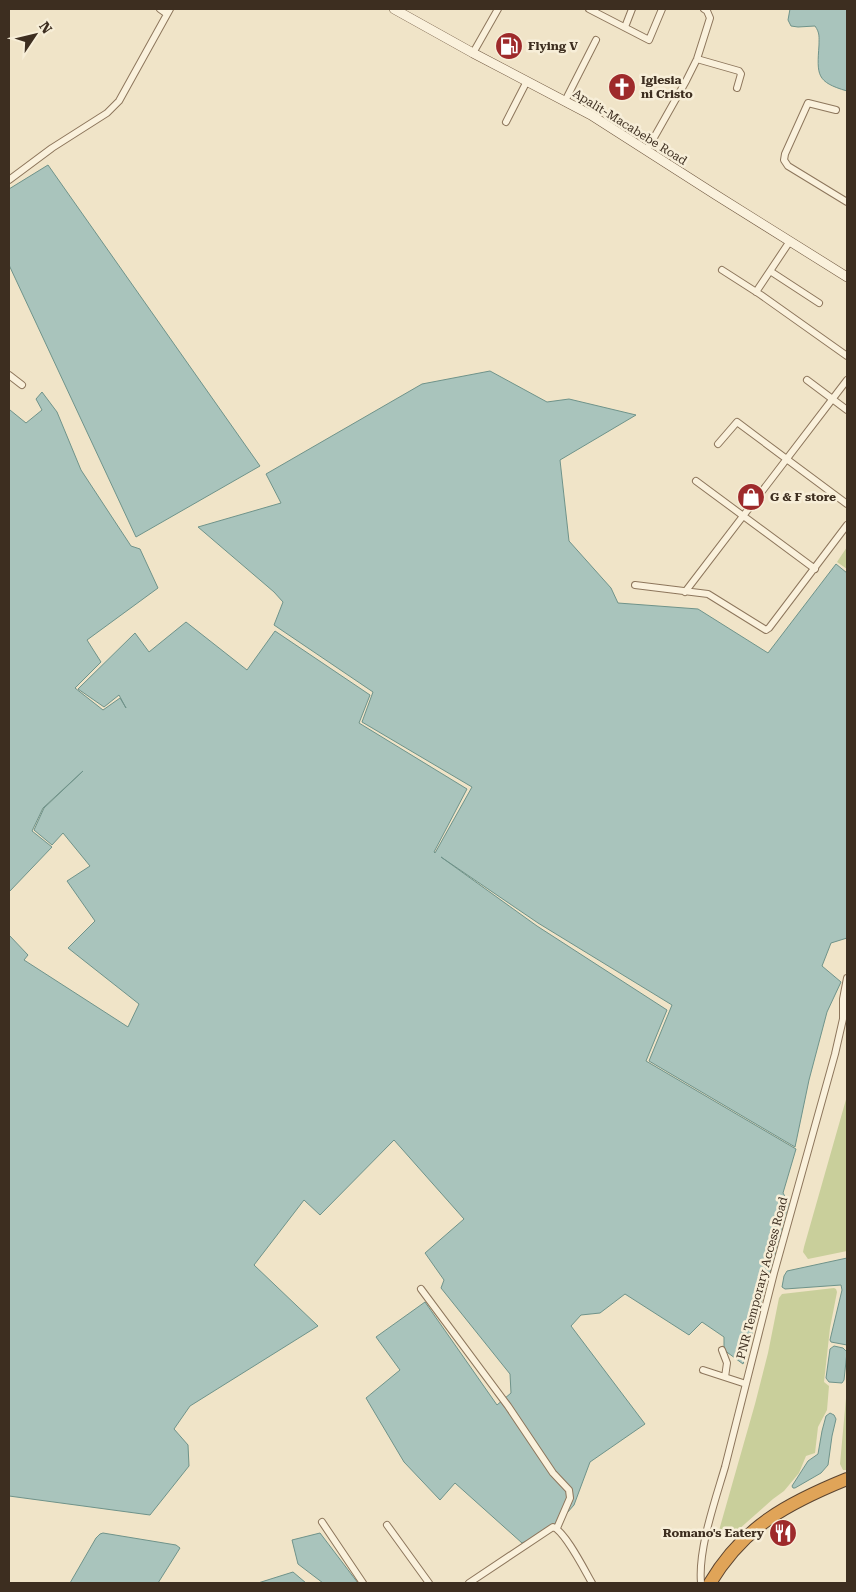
<svg xmlns="http://www.w3.org/2000/svg" width="856" height="1592" font-family="'Roboto Serif',serif">
<rect width="100%" height="100%" fill="#f0e4c8"/>
<path fill="#c9cf9b" d="M847,547V569L837,562Z
M847,1096V1251L808,1259L803,1252L804,1247Z
M834,1288L836,1289L837,1292L830,1328L824,1382L829,1386L827,1410L818,1427L815,1453L806,1456L799,1473L784,1491L773,1499L729,1538H721L718,1534L755,1404L768,1353L779,1298L782,1294Z
M847,1387V1470H843L840,1464Z"/>
<path fill="#a9c4bc" stroke="#6f938a" d="M790,9H847V91C816,82 817,75 819,45C819,37 820,33 815,26L798,27L791,26L788,20Z
M48,165L260,466L136,537L9,265V189Z
M490,371L547,402L569,399L636,415L560,460L569,541L611,588L618,603L698,609L768,653L836,564L847,573V938L831,943L822,966L841,982L827,1012L809,1080L795,1147L649,1061L672,1005L538,923L441,857L537,926L667,1010L646,1061L796,1149L783,1193L790,1205L743,1364L724,1350V1337L702,1322L689,1335L625,1294L600,1313L581,1315L571,1326L645,1424L590,1462L574,1505L553,1529L522,1543L455,1483L440,1500L404,1462L366,1398L400,1370L376,1337L425,1302L497,1405L511,1393L510,1374L441,1288L444,1280L425,1253L464,1219L394,1140L320,1215L304,1200L254,1265L318,1326L190,1406L174,1429L188,1445L189,1466L150,1515L9,1496V935L28,955L24,960L128,1027L139,1004L68,948L95,921L67,881L90,866L63,833L52,845L34,830L44,808L83,771L43,808L32,831L52,847L9,892V411L10,410L26,423L42,410L36,399L42,392L57,412L81,470L131,546L140,549L158,588L87,640L101,662L75,688L103,710L120,698L126,708L119,695L104,707L78,689L135,633L149,652L186,622L247,670L275,631L370,695L359,723L467,789L434,852L435,853L472,787L362,722L373,692L274,625L283,602L274,592L198,527L281,503L266,474L422,384Z
M847,1258V1345L831,1342L830,1340L842,1290L841,1285L785,1289L782,1287L784,1276L787,1271Z
M834,1346L843,1348L847,1352L844,1380L842,1383L829,1382L826,1378L830,1349Z
M830,1413L834,1415L836,1419L832,1436L828,1465L821,1473L795,1488H793L792,1486L808,1461L818,1454L822,1431L826,1416Z
M103,1533L176,1545L180,1548L158,1583H70L96,1538L100,1534Z
M320,1533L358,1583H323L298,1564L292,1540Z
M293,1572L306,1583H258Z"/>
<g fill="none" stroke-linecap="round" stroke-linejoin="round">
<g stroke="#8d765c" stroke-width="8">
<path id="street" d="M160,9L167,14
M589,9L649,40L662,9
M625,27L632,9
M473,53L498,9
M697,59L739,71L741,74L737,88
M565,101L596,40
M836,110L808,103L785,154L784,160L788,166L847,202
M506,122L527,81
M647,150L686,81L697,59L710,18L707,11L704,9
M9,180L52,148L107,113L119,101L170,9
M722,270L761,295L847,356
M770,271L819,303
M756,292L790,241
M9,375L22,385
M807,380L847,410
M718,444L737,422L847,504
M696,481L815,569
M635,585L708,594L766,630L769,628L847,525
M685,592L847,380
M421,1289L508,1406L553,1473L569,1490L570,1498L557,1528
M722,1350L727,1363L725,1377
M703,1370L746,1384
M322,1522L363,1583
M387,1525L429,1583
M469,1583L553,1527C565,1531 585,1571 592,1583
M701,1583C698,1549 715,1501 725,1467L774,1273L835,1054L843,1019V999L847,978"/>
</g>
<g stroke="#6f573f" stroke-width="10">
<path id="secondary" d="M394,9L473,53L591,115L716,195L847,277"/>
</g>
<g stroke="#5b4430" stroke-width="14">
<path id="highway" d="M710,1583C744,1526 788,1503 847,1479"/>
</g>
<use href="#street" stroke="#faf1dc" stroke-width="6"/>
<use href="#secondary" stroke="#faf1dc" stroke-width="9"/>
<use href="#highway" stroke="#e0a458" stroke-width="12"/>
</g>
<defs>
<g id="fuel-disc" transform="scale(1.4375)"><circle r="9.5" fill="#9e2a2b" stroke="#f7eed8"/><path d="M-5.5-6h7V0h2V4h1.3V-2.5L3-4.5l.8-.8L6-3V5H2.5V1h-1V6h-7ZM-4.2-4.7v3.2H.2V-4.7Z" fill="#fff"/></g>
<g id="church-disc" transform="scale(1.4375)"><circle r="9.5" fill="#9e2a2b" stroke="#f7eed8"/><path d="M-1.2-6h2.4v3.5h3.3v2.4h-3.3V6h-2.4V-.1h-3.3v-2.4h3.3Z" fill="#fff"/></g>
<g id="shop-disc" transform="scale(1.4375)"><circle r="9.5" fill="#9e2a2b" stroke="#f7eed8"/><path d="M-5-2.5h2.3a2.7 3.5 0 0 1 5.4 0H5L5.5 6h-11ZM-1.5-2.5h3a1.5 2.3 0 0 0-3 0Z" fill="#fff"/></g>
<g id="restaurant-disc" transform="scale(1.4375)"><circle r="9.5" fill="#9e2a2b" stroke="#f7eed8"/><path d="M-5-6h1v4h1v-4h1v4h1v-4h1v5L-1.5 .5V6h-2V.5L-5-1ZM5-6V6H3V1.5H1.5Q1.5-4 5-6Z" fill="#fff"/></g>
</defs>
<g fill-rule="evenodd">
<use href="#fuel-disc" x="509" y="46"/>
<use href="#church-disc" x="622" y="87"/>
<use href="#shop-disc" x="751" y="497"/>
<use href="#restaurant-disc" x="783" y="1533"/>
</g>
<g text-anchor="middle" stroke-width="5" stroke-linejoin="round" paint-order="stroke">
<g font-size="12" font-weight="bold" fill="#3d2e20" stroke="#f7eed8" text-anchor="start">
<text x="528" y="50">Flying V</text>
<text x="641" y="84">Iglesia<tspan x="641" dy="14">ni Cristo</tspan></text>
<text x="770" y="501">G &amp; F store</text>
<text x="764" y="1537" text-anchor="end">Romano's Eatery</text>
</g>
<g font-size="12" fill="#3d2e20" stroke="#f7eed8">
<text transform="translate(630 127) rotate(32)" y="4">Apalit-Macabebe Road</text>
<text transform="translate(762 1278) rotate(-75)" y="4">PNR Temporary Access Road</text>
</g>
</g>
<rect width="856" height="1592" fill="none" stroke="#3d2e20" stroke-width="20"/>
<g transform="translate(35 35) rotate(55)" stroke="#f7eed8" stroke-width="4" paint-order="stroke">
<path d="M0-4L9 19L0 12L-9 19Z" fill="#3d2e20"/>
<text y="-8" font-size="14" font-weight="bold" text-anchor="middle" fill="#3d2e20">N</text>
</g>
</svg>
